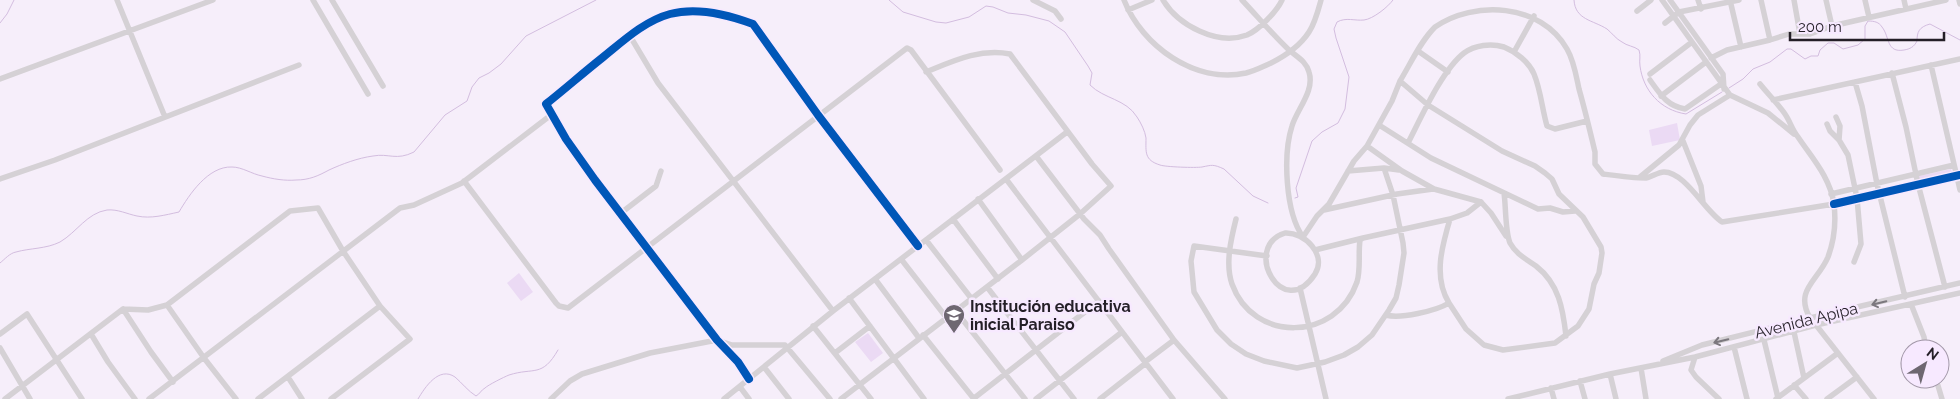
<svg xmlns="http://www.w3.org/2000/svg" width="1960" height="399" font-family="Raleway,sans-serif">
<rect width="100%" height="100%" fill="#f6eefa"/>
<path fill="#ebdaf4" d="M1677,123L1680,140L1652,146L1649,130Z
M1951,169L1952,172L1919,179V176Z
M519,273L533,292L521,301L507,283Z
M868,333L883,353L871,362L855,342Z"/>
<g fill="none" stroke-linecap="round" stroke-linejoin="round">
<path stroke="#d3bddf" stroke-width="1" d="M889,0L903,12L936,22L946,23L969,17L986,6L993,7L1008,13L1026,15L1049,21L1065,32L1088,66L1092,73L1090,85C1104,99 1126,99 1137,117C1141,123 1145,131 1146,138C1146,152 1144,160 1160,165C1165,167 1196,168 1202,167C1212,165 1213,164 1224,169L1253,196L1268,203
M1574,0C1575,20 1593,20 1607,29C1612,33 1616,39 1622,42C1627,46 1634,46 1639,50C1641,56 1639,60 1640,66C1643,90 1660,110 1686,114L1722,92
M0,23L7,14L14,0
M1729,88L1743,79L1753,69L1770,62L1787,49H1791L1805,59L1811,56H1818L1820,50L1828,43H1834L1843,49L1858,45L1865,39V26L1868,21C1874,21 1879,22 1882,27C1890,37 1886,53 1904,50C1910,49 1914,47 1917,41C1917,32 1919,27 1930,24L1960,40
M1295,198L1298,197L1296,188L1312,141L1322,132L1338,123L1345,109L1349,77L1336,38L1334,29L1337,22C1346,17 1355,21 1364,20C1373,19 1388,7 1393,0
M0,263C5,259 10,253 16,252C30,248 46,249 60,242C77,232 87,213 107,210C118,209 127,214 137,216C151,219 165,215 179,212C189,195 208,166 232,167C242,167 252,174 262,176C273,179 285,181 296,180C309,180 318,176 329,170C342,164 358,158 373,156C389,153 396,161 414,152L445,115L467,101L472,87L479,78L489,73L501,64L526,36L596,0
M418,399C425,387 439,366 455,377C462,383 468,391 476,396C480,394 481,390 485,388C488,385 504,377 509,375C534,367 542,378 558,350"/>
<path stroke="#d5d1d5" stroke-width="5.5" d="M117,0L165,117
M313,0L368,94
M332,0L383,86
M1033,0L1055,11L1061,19
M1124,0C1142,46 1195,84 1246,73C1254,71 1262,67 1271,63C1285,56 1300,46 1309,32C1315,23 1318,11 1321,0
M1163,0C1178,25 1217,46 1247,35C1259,30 1277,11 1282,0
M1242,0C1258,17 1273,35 1289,50C1297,57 1306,61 1309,72C1315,91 1297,109 1292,126C1283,154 1285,212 1303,237L1317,216L1329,204L1354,161L1367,146L1392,101L1400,81
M1662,0L1730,95L1768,113L1794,134
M1670,0L1723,74L1724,89
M1698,0L1701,9
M1730,0L1741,47
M1761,0L1770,40
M1794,0L1800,34
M1826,0L1832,26
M1865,0L1869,17
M1904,0L1906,9
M1959,0L1960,4
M1128,10L1152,0
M1637,11L1651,0
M1665,23L1679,12L1739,0
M630,36L658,83L833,311
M1418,51L1448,72
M1514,52L1534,16
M1711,58L1727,50L1770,40L1789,34H1810L1832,26L1946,0
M1931,65L1960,190
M1892,73L1906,127L1918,184L1945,287
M1650,74L1692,42
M0,79L213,0
M1650,80C1660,94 1667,106 1685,109L1721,84
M1855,82L1862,106L1877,184L1905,297
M1760,84C1768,94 1778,104 1785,114C1790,121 1792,130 1798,137C1812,158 1830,177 1834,204C1836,221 1834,241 1828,257C1818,281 1794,290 1810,318
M1661,96L1706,62
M1773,100L1960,59
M1836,117L1840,126L1839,140
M1827,124L1830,131L1839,140L1848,155L1857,198L1861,244L1854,262
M1379,125L1431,158L1538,209L1550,208L1563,212L1575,211
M1683,141L1701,186L1703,202
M1408,143C1421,118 1442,70 1464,53C1475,45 1491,43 1504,47C1516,52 1529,62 1534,74C1541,91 1542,109 1547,126L1555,129L1587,121
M1367,146L1402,171L1434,189L1481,202L1467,213L1450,219C1442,246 1433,277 1449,303C1436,311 1400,319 1386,315
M1036,156L1084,219L1100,235L1109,249L1174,340L1225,399
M1348,171L1384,168L1399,170
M1640,177L1679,145L1690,125L1698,115L1730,95
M0,179L55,160L299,65
M1006,179L1173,399
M464,181L556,303L559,306L568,308L907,48L911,50L1000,170
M1504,193C1506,206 1505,231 1510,243C1516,254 1526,259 1536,266C1559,284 1563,309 1566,336
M1831,194L1954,165
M978,199L1022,260
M1481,202L1491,213L1506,236
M1324,210L1397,194L1433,189
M621,213L656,186L661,171
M953,219L998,279
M1236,219C1231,239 1225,264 1232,284C1253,343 1336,342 1357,282C1361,269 1358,254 1360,240L1363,238L1450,219
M1285,233C1305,232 1327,255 1315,274C1283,323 1241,247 1285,233Z
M926,240L971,298
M1315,250L1363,238
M1267,256L1194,246L1191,261L1194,292L1217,330L1231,344L1246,354L1264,361L1297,368L1325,362L1344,355L1358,347L1372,335L1389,310L1396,298L1399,285L1404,253L1403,243L1393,195L1384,168
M901,259L946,317
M875,279L919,338
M987,287L1074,399
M1300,288L1326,399
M849,298L924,399
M1449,303L1466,329L1484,345L1503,350L1555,343L1578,326L1589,309L1594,284L1599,273L1602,253L1601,247L1583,217L1559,194L1552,179L1545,173L1535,166L1502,151L1428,105L1400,81C1411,63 1420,42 1435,27C1474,0 1541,3 1567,49C1574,61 1576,75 1579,89C1585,110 1590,131 1595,152V164L1603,174C1618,176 1632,178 1646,178C1652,177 1658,172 1664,172C1685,172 1705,211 1722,222L1834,204L1960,175
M1911,304L1924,337L1926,349
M167,305L204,358L236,399
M123,309L151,352L173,382
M955,310L1025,399
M1816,325L1874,399
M813,326L871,399
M1794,332L1804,378
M0,334L27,314L82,399
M91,334L108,362L135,399
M923,335L974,399
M1764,340L1778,398
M1734,347L1747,399
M0,348L30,399
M835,353L870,326
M1695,357L1691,370L1696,377L1719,399
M1663,361L1702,345L1810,318L1960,283
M1145,362L1174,340
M764,367L789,399
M1641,368L1646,399
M1610,374L1616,399
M288,377L302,399
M749,379L738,362L717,340L595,180L566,139L546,104C565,89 583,73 602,58C622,42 644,21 670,14C696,7 729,15 753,24L818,115L918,246
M1936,379L1942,399
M1580,381L1585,399
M1794,385L1806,399
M740,387L749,399
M1551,388L1554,399
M5,399L123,309L148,310L167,305L290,211L318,208L343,251L380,306L410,339L331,399
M149,399L400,208L414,205L462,183L551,115
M258,399L380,306
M551,399L570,381L582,374L650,353L717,340L732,345H785L830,399
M724,399L833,311L1067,132
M841,399L1022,260L1080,214L1111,186L1092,164L1010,54C980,48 953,61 926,72
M973,399L1099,301
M1036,399L1122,332
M1100,399L1146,363
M1508,399L1610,374L1695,357L1816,325L1960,293
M1776,399L1838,353
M1827,399L1857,377"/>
<g stroke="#f7e9ff" stroke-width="11">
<path id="cycleway" d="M1834,204L1960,175
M749,379L738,362L717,340L595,180L566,139L546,104C565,89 583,73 602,58C622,42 644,21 670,14C696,7 729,15 753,24L818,115L918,246"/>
</g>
<use href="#cycleway" stroke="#0057b8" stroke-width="8"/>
</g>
<defs><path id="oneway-shaft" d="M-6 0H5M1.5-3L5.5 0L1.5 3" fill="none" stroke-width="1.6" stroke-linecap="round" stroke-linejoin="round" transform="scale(1.25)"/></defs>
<g stroke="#7c787e">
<use href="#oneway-shaft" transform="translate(1879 303) rotate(167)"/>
<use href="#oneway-shaft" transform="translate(1721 341) rotate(167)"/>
</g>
<defs>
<g id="school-pin" transform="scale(1.125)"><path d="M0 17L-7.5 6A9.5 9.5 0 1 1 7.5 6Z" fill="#6e6771" stroke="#f7e9ff"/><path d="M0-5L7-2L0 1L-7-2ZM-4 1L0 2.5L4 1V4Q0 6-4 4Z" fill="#fff"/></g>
</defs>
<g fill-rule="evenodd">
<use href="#school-pin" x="954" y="315"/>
</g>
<g text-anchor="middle" stroke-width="5" stroke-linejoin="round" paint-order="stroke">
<g font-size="16" font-weight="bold" fill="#241f27" stroke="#f7e9ff" text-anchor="start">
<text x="970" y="312">Institución educativa<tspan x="970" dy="18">inicial Paraiso</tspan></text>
</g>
<g font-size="16" fill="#241f27" stroke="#f7e9ff">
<text transform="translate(1806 320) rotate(-14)" y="6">Avenida Apipa</text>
</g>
</g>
<g transform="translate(1925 364) rotate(37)"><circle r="24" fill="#f7e9ff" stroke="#a398a9"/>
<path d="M0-4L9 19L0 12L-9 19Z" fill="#6e6771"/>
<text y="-8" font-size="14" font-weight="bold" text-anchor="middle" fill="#241f27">N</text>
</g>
<path d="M1790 32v8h154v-8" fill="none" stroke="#241f27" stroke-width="2.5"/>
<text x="1798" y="32" font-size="15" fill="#241f27" stroke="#f7e9ff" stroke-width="4" paint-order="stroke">200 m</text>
</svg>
